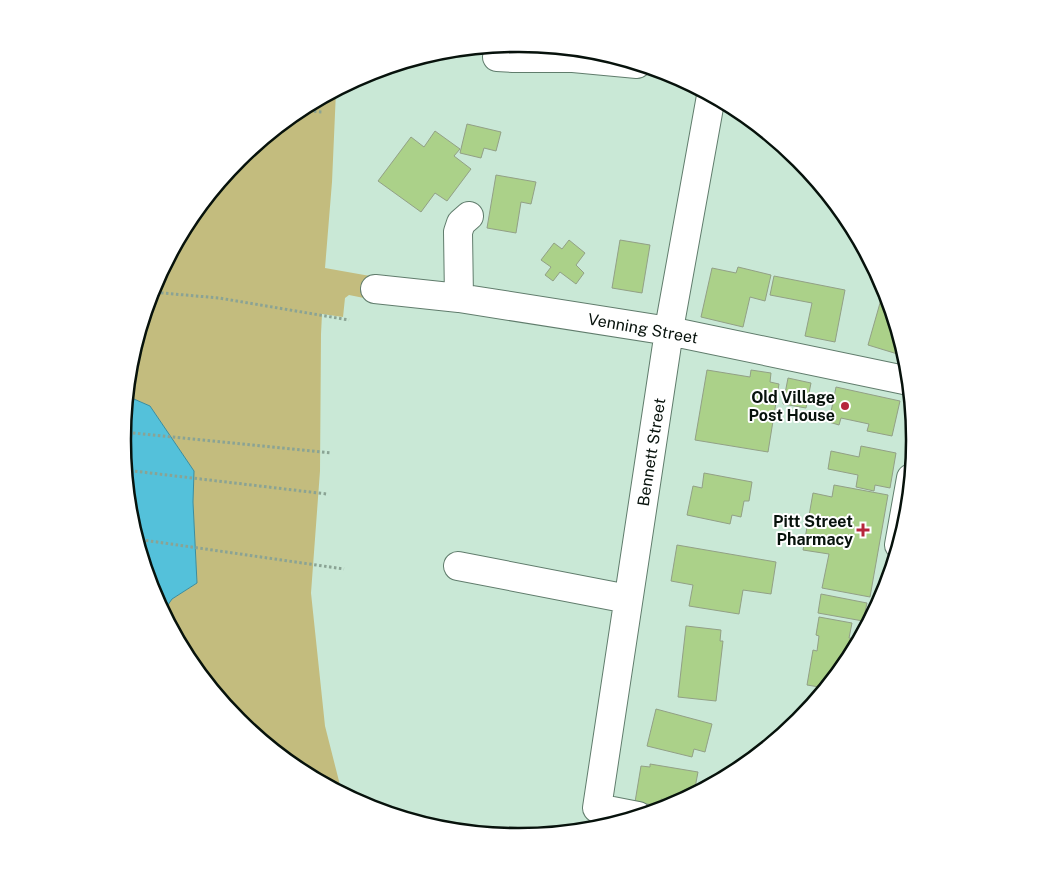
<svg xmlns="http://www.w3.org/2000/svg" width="1037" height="880" font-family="'Public Sans',sans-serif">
<rect width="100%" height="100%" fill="#c9e8d6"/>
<path fill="#c3bc7e" d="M336,91L332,182L325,268L370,276L369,299L349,295L345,298L343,317L322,314L321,334L320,471L311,593L325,726L342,793L298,769L238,720L209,684V673L186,654L163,612L172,599L197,583L193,502L194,471L150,406L127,396L130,362L153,288L189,220L239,160L299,110Z"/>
<path fill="#54c1da" stroke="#3d8c9c" d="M127,396L150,406L194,471L193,502L197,583L172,599L163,612L152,591L130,517L122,440Z
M186,655L209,673V684L189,660Z"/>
<path fill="#abd189" stroke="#92a086" d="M467,124L501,132L496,151L484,148L481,158L460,153Z
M435,131L460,149L454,156L471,169L447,201L435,193L421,212L378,181L411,137L424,147Z
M496,175L536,182L531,204L521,202L516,233L487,228Z
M569,240L585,253L576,265L584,273L576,284L560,272L553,281L545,275L551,267L541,260L554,243L562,249Z
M620,240L650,245L642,293L612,288Z
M738,267L771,275L765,301L750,297L743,327L701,317L712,268L736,273Z
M774,276L845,290L835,342L805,336L812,303L770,295Z
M884,289H885L904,356L868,345Z
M707,370L750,377L751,370L771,373L770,382L779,384L768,452L695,440Z
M788,378L811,383L806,408L783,404Z
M836,387L900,401L892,436L867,431L869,424L841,418L839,425L829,422Z
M861,446L896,453L890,488L875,485L874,491L856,487L858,475L828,469L831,451L859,457Z
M704,473L752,482L749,501H744L741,517L732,515L730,524L687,515L693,486L702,488Z
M834,485L888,495L870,597L822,588L829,554L803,550L813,493L832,497Z
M677,545L776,562L771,594L743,590L739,614L689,606L693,585L671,581Z
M821,594L867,603L863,621L818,613Z
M819,617L852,623L849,638L857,639L856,645L848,660L825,688L807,685L813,650L817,651L819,636L816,635Z
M686,626L721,630L720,641H723L716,701L678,697Z
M656,709L712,724L705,752L694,749L692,757L647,746Z
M650,764L698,772L694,793L677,802L661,799L660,806L635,802L641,766L650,767Z"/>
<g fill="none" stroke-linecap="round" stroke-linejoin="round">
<g stroke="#607c6c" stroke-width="30">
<path id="minor" d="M497,57L513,58H573L637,64
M375,289L459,298L669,331L909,381
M459,298L458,232L461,223L469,216
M899,545L911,478
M458,566L628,599
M638,816L597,808L671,318L711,96"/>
</g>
<path stroke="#8aa394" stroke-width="3" stroke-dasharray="2.5 2.5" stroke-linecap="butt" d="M299,110L322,112
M151,292L219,298L349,320
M123,432L331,453
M125,470L327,494
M136,539L344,569"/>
<use href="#minor" stroke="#fff" stroke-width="28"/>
</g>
<g fill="#b6253c" stroke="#fff" stroke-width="2">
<circle cx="845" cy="406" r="5"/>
<path d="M860.5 522.5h5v5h5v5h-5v5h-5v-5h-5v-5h5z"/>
</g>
<g text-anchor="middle" stroke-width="4" stroke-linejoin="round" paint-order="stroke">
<g font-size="16" fill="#07120c" stroke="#fff">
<text transform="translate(643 328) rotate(10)" y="6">Venning Street</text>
<text transform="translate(651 452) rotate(-81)" y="6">Bennett Street</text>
</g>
<g font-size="16" font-weight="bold" fill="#07120c" stroke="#fff" text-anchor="end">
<text x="835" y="403">Old Village<tspan x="835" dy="18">Post House</tspan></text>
<text x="853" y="527">Pitt Street<tspan x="853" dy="18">Pharmacy</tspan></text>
</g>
</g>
<path d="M0 0H1037V880H0ZM518 52H519A387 387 0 0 1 906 439V441A387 387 0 0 1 519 828H518A387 387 0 0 1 131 441V439A387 387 0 0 1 518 52Z" fill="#fff" fill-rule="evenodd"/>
<path fill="none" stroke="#07120c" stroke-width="2.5" d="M518 52H519A387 387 0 0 1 906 439V441A387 387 0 0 1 519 828H518A387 387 0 0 1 131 441V439A387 387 0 0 1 518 52Z"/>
</svg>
